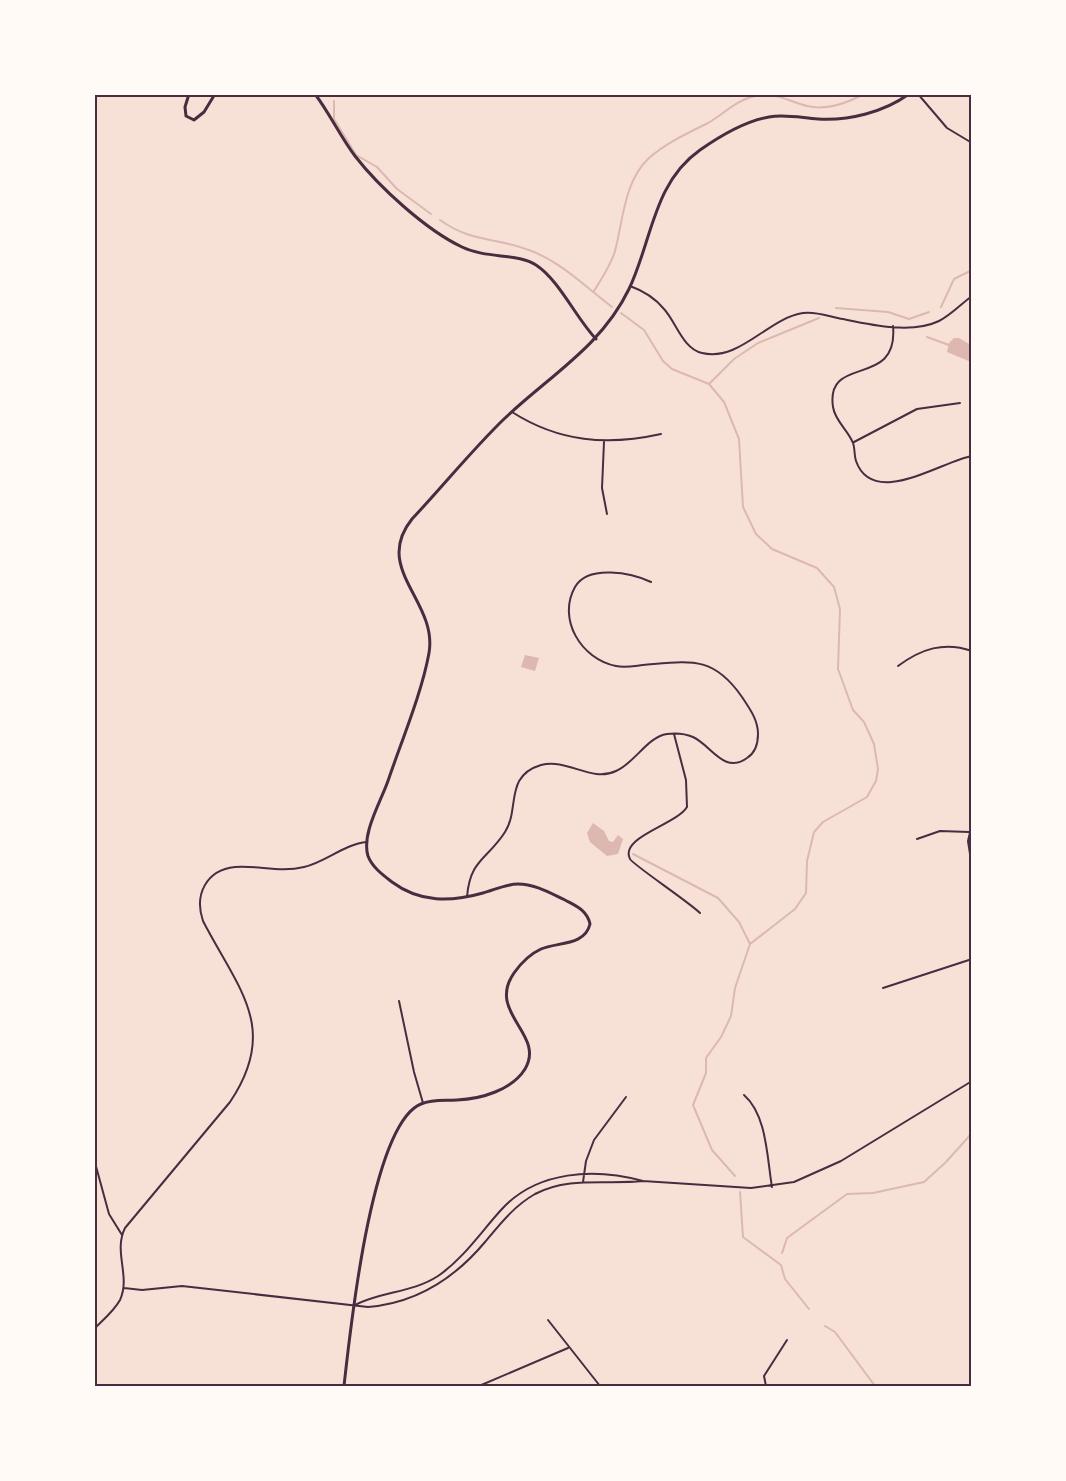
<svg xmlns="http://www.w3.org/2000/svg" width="1066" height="1481" font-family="Poppins,sans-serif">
<rect width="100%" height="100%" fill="#f7e1d7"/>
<path fill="#dcb8b0" d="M954,338H959L971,345V362L947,352L949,343Z
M525,655L539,658L535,671L521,667Z
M593,823L604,831L609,841L613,842L618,835L623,839L618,854L607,856L590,842L587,833Z"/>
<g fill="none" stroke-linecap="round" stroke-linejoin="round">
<path stroke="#dcb8b0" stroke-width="2" d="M334,101V119L356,155L377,167L397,189L431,214
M440,220C471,242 491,237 523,248C559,259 584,286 612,307
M594,291C602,278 611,265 615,251C623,221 624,181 649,158C666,143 688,133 708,123C724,114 736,100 755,96C775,91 789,102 807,106C827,111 847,103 864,94
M941,307L954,279L972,270
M836,308L888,312L909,319L929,312
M621,313L644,330L663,361L672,369L709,384L724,402L739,439L743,507L756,534L772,549L817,568L834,587L840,609L838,669L853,710L864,722L874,744L878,769L876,781L867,797L823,822L814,832L807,861L806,893L795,909L750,944L735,988L731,1016L721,1037L706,1058V1073L693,1105L712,1150L735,1176
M927,337L949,345
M709,384L734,359L758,343L819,318
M633,854L718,898L739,922L750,944
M740,1192L743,1237L781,1265L785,1279L809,1309
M782,1253L787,1238L847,1194L873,1193L924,1182L946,1162L972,1133
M825,1326L835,1332L875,1386"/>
<path stroke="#4a2c40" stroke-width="2" d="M918,94L947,128L972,143
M630,286C644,291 655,298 664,309C676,322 683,349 702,353C740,362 768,318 803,313C817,311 830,317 843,319C872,325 912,334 939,321C951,315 961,304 972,296
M893,326C899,390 825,353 833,407C835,421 848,430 853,443C855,448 854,455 856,461C873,509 942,461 972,456
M512,412C559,442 607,446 661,434
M604,442L602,488L607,514
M854,442L917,409L960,403
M898,666C921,649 944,641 972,651
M674,734L686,780L687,807C676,825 619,837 630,859C632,864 689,902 700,913
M972,824L968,841L972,867
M917,839L940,831L969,832
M467,897C470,859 488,859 505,832C520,809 504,776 541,765C568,758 591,783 616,771C635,763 647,737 667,734C675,733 686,734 693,737C711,745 724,775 747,758C755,753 758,743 758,734C758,720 750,709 742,697C713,655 690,661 643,665C634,666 625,668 616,666C581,659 557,619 575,587C588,564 632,573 651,582
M883,988L972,959
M399,1001L414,1072L423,1103
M744,1095C767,1115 767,1158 772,1187
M94,1159L109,1214L122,1235
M643,1181L751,1188L794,1182L841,1161L972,1081
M583,1182L586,1161L594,1140L626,1097
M124,1288L142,1290L182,1286L368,1307C417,1303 454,1279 485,1242C500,1224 514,1206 535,1194C569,1176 606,1185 643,1181C595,1168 537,1170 501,1210C481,1232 463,1259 438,1276C412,1293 382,1291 355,1305
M548,1320L600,1386
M94,1329C103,1320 114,1311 120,1300C131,1276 113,1252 125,1228L230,1102C280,1028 238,989 203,921C194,895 206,870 235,867C258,865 280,873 304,867C326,862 344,844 367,842
M479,1386L568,1348
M766,1386L764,1376L787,1340"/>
<path stroke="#4a2c40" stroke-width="3" d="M189,94L185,107L186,116L194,120L204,112L215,94
M315,94C330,114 340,136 355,156C379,187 426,230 462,247C487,259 518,253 536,265C559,280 576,318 596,339
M344,1386C350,1333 371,1124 421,1104C433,1099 445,1101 457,1100C481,1099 512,1090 525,1069C546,1034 486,1013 514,973C521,963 530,954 541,949C557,942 585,946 590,924C587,910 576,906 565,900C550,893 535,884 518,884C506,884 494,890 483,893C451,902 420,903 392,882C383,875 372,867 368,856C361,833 382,800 389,778C402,740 422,692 429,653C438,601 372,569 412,519C443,486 472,450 504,419C549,376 601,347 629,289C652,241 653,183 700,150C720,136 745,121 769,117C785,114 802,118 818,119C849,121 884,112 909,94"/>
</g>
<rect width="1066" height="1481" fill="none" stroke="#fffaf5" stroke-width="192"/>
<rect x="96" y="96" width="874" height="1289" fill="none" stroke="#4a2c40" stroke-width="2"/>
</svg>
